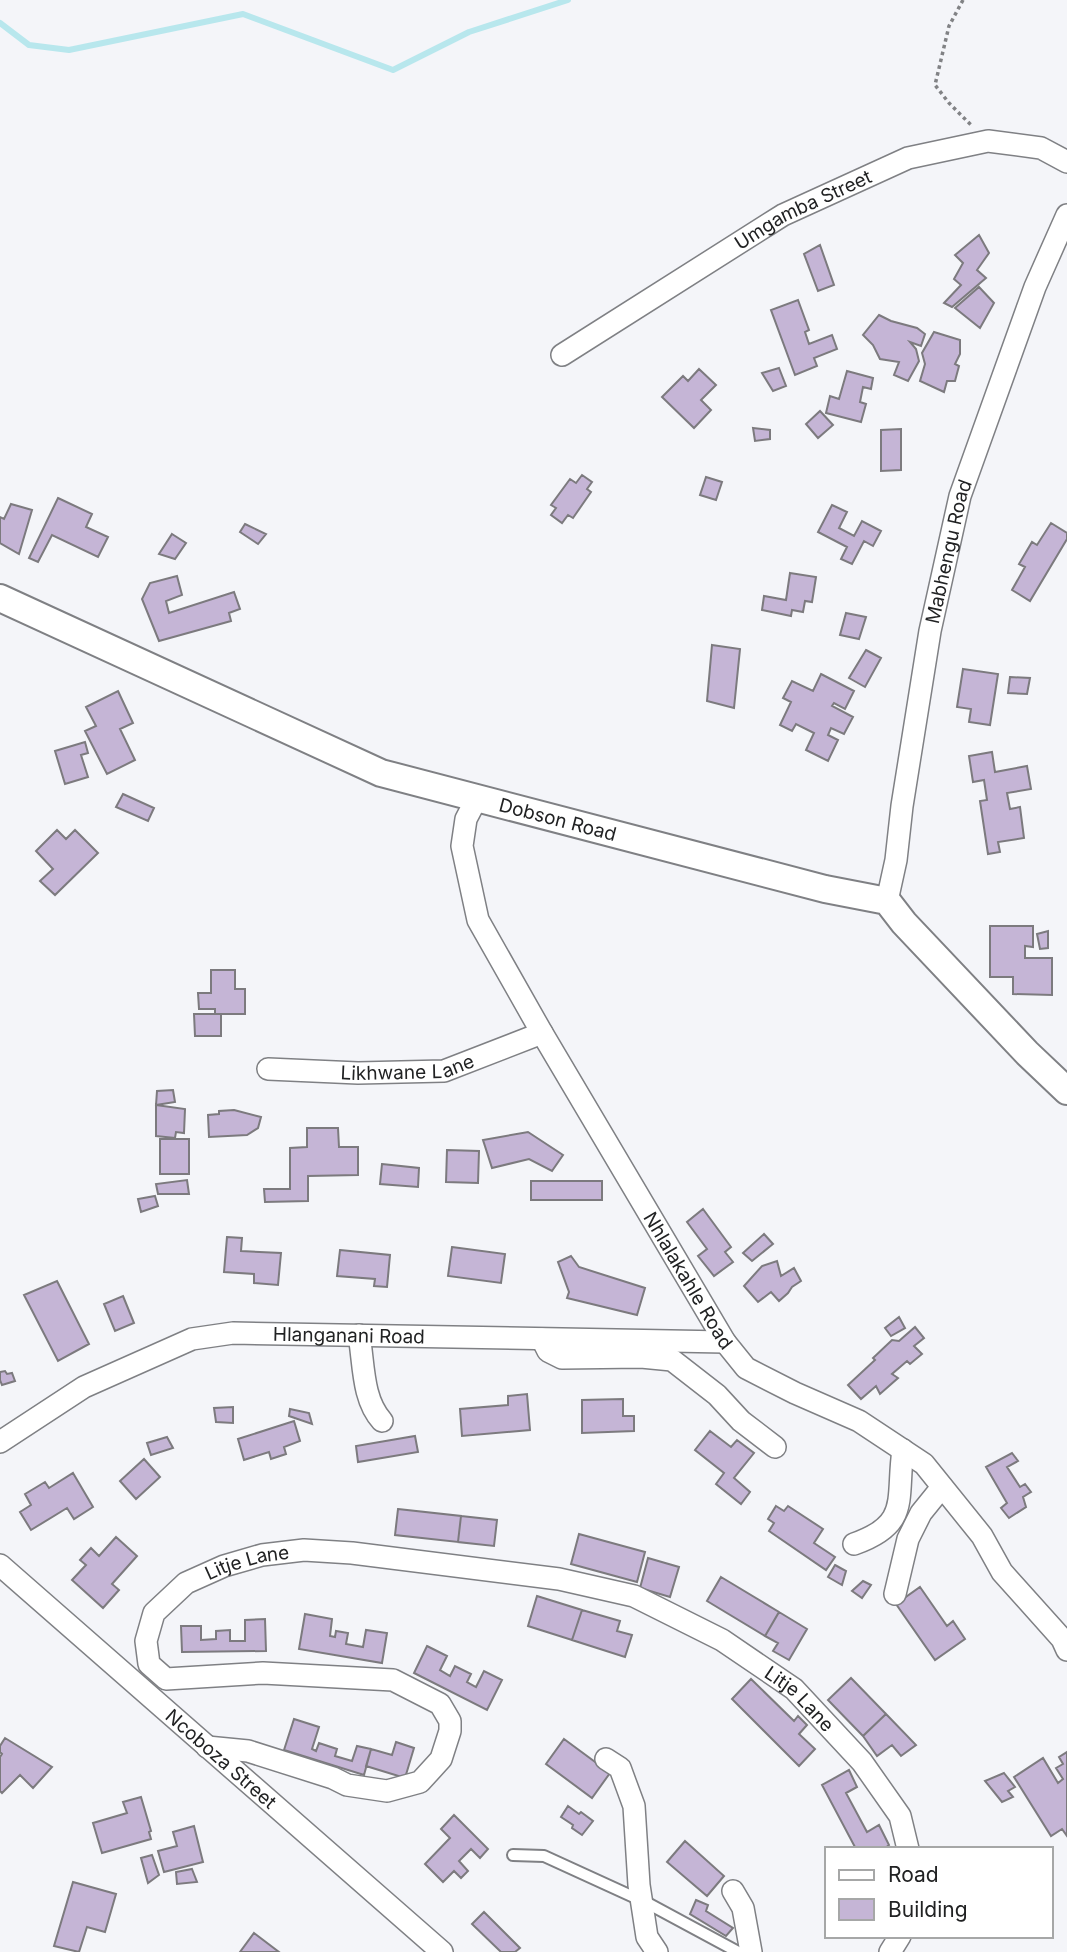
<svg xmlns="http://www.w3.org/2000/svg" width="1067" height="1952" font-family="Inter,sans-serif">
<rect width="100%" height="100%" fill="#f4f5f9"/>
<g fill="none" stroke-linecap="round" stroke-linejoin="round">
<path stroke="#b8e7ed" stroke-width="6" d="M0,23L29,45L69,50L243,14L393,70L469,32L568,0"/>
</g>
<path fill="#c5b5d6" stroke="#7c7a7e" stroke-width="2" d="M979,235L989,253L977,270L986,278L952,307L944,303L961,285L954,279L963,263L955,255Z
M820,245L834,285L818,291L804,254Z
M979,287L994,303L980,328L955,308Z
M798,300L809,330L805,332L809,344L832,335L837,349L814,358L817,366L795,375L771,310Z
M879,315L891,321L917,328L925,334L921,346L910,342L916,349L919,361L908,381L894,375L899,362L880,359L873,345L863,335Z
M934,332L960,340V354L955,364L959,366L955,381H947L944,392L920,381L925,364L922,353Z
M779,368L786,386L773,391L762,373Z
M699,369L716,385L701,400L711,410L694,428L662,397L683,376L688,381Z
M847,371L873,378L871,389L863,387L860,402L866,404L861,422L826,413L830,396L839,399Z
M820,411L833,425L818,438L806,424Z
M753,428L770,430V439L755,441Z
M901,429V470L881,471V430Z
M582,475L592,482L587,489L591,492L573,518L568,515L562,523L551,515L556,508L551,505L570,479L576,483Z
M706,477L722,482L716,500L700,495Z
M58,498L92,514L86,527L108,537L98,557L52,535L38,562L29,558Z
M11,504L32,510L19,554L0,543V517L4,519Z
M832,505L847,512L839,528L854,536L862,521L881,531L873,546L864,541L852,564L841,559L847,547L818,532Z
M1051,523L1067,533V539L1030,601L1012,590L1025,567L1019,564L1032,542L1037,545Z
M245,524L266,534L258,544L240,532Z
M172,534L186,543L175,559L159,554Z
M790,573L816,577L812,602L805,601L803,612L792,610L791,616L762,610L764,596L786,600Z
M177,576L182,595L166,601L169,613L234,592L240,609L229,613L231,621L159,641L142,599L150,583Z
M846,613L866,617L859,639L840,635Z
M712,645L740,649L734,708L707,701Z
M866,650L881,658L865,687L849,678Z
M963,669L998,674L990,725L969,722L971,709L957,707Z
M821,674L854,691L845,709L834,703L832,706L853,717L844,734L831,728L828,735L838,740L828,761L806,750L814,733L796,724L792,731L780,725L791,702L783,698L792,681L813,691Z
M1010,677L1030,678L1027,694L1008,693Z
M118,691L133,723L120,729L135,760L107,774L85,731L96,726L86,707Z
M85,742L88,753L81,755L88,777L65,784L55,751Z
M992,752L995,772L1027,766L1031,789L1007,793L1010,809L1020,807L1024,838L998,842L1000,852L988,854L980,801L987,800L984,780L973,782L969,756Z
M123,794L154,808L148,821L116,807Z
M57,830L66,839L75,830L98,853L55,895L40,881L53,869L36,851Z
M990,926H1033V947L1025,946V958H1052V995L1013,994V977H990Z
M1048,931V948L1040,949L1037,934Z
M211,970H235V989H245V1014H215V1009H199L198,993H211Z
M194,1014H221V1036H195Z
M173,1090L175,1102L156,1105L157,1091Z
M156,1105L185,1109L184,1133L176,1132L175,1138L156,1136Z
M234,1110L261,1117L258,1128L247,1135L209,1137L208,1115L219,1114V1111Z
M307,1128H338L339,1147H358V1175L308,1176V1201L265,1202L264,1189H290V1148L307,1147Z
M528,1132L563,1155L552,1171L529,1159L492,1168L483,1140Z
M160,1139H189V1174H160Z
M447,1150L479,1151L478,1183L446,1182Z
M382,1164L419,1168L418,1187L380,1184Z
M187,1180L189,1194H158L156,1184Z
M531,1181H602V1200H531Z
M155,1196L158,1206L141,1212L138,1199Z
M703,1209L731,1247L725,1252L733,1262L714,1276L698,1256L707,1249L687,1222Z
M764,1234L773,1244L752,1261L743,1253Z
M227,1237L242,1238L241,1251L281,1253L278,1285L254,1283V1274L224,1272Z
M452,1247L505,1254L501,1283L448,1276Z
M340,1250L390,1255L387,1287L374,1286L375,1279L337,1276Z
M571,1256L579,1267L645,1288L637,1315L567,1298L569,1292L558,1262Z
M777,1261L781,1276L794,1268L801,1281L792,1287L788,1293L779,1301L771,1292L758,1302L744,1286L762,1266Z
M57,1281L89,1344L58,1361L24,1295Z
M123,1296L134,1323L115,1331L104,1304Z
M899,1317L905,1328L891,1336L885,1328Z
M915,1327L924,1338L914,1346L922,1354L910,1364L907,1361L892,1374L898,1378L880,1394L876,1386L861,1399L848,1385L875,1360L873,1358L892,1340L899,1341Z
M5,1371L7,1374L12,1373L15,1381L2,1385L0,1380V1372Z
M527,1394L530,1430L462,1436L460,1409L508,1405V1396Z
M623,1399V1416H634V1431L582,1433V1400Z
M233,1407V1423L216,1422L214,1408Z
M290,1409L309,1413L312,1424L289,1416Z
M294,1421L300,1441L284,1447L286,1454L271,1459L269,1452L244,1460L238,1439Z
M710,1431L731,1447L737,1440L754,1453L734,1478L750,1492L741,1504L716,1484L724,1473L695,1450Z
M415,1436L418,1452L358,1462L356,1446Z
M167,1437L173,1448L151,1455L147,1443Z
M1012,1453L1018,1461L1007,1467L1020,1487L1025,1484L1031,1492L1023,1497L1026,1507L1009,1518L1001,1508L1007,1503L986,1467Z
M144,1459L160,1477L136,1499L120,1481Z
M73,1473L93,1507L74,1519L67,1508L31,1530L20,1512L31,1505L25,1494L45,1482L49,1488Z
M776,1506L784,1511L788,1506L823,1529L814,1543L835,1557L826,1570L769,1531L774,1523L768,1519Z
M398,1509L461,1516L458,1542L395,1535Z
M461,1516L497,1520L494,1546L458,1542Z
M579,1534L645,1552L637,1582L571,1564Z
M116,1537L137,1556L112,1584L119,1590L103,1608L72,1580L86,1565L80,1560L91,1548L99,1556Z
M648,1558L679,1567L670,1597L640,1588Z
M835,1565L846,1571L842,1585L828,1577Z
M721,1577L779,1612L765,1636L707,1601Z
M863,1581L871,1585L862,1598L852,1591Z
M920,1587L947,1626L953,1621L965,1639L935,1660L896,1604Z
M537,1596L582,1610L572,1640L528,1626Z
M582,1610L620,1621L617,1631L632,1635L625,1657L572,1640Z
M779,1612L807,1629L789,1660L773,1651L778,1643L765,1636Z
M305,1614L332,1619L330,1636L335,1637L336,1631L348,1633L346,1644L363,1647L366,1630L387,1633L382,1663L299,1649Z
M265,1619L266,1651L182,1652L181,1626H201V1640L216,1639V1631L230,1630V1641H245V1620Z
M427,1646L447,1656L440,1670L450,1676L455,1666L471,1674L467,1682L476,1687L484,1671L502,1680L487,1710L414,1673Z
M851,1678L886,1714L863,1736L828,1700Z
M751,1679L794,1721L798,1716L807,1725L799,1734L815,1749L799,1766L732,1699Z
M886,1714L916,1745L901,1756L892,1745L877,1756L863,1736Z
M294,1719L319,1727L312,1749L316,1751L319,1743L337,1749L335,1756L352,1761L357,1746L371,1749L364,1775L284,1750Z
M5,1738L52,1767L33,1788L20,1775L2,1793L0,1791V1757L2,1754L0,1752V1746Z
M564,1739L610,1773L592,1798L546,1764Z
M396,1742L414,1748L405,1778L366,1766L371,1749L392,1755Z
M1067,1752V1836L1062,1829L1051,1836L1014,1777L1043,1758L1058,1783L1063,1779L1056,1768L1063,1764L1059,1757Z
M849,1770L857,1787L846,1793L867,1832L879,1825L889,1845L884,1849H856L822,1785Z
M1004,1773L1015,1787L1008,1791L1013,1797L1002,1802L985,1781Z
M141,1797L151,1831L149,1832L151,1839L102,1853L93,1823L127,1813L123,1802Z
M568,1806L579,1814L581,1812L593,1821L582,1835L572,1828L573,1825L561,1817Z
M454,1815L488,1849L480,1858L471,1849L459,1861L468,1871L461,1878L454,1871L443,1882L425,1864L450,1838L441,1829Z
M194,1826L203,1862L164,1872L158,1851L177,1846L173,1832Z
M685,1841L724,1876L707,1896L667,1862Z
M152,1855L159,1875L148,1883L141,1858Z
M192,1869L197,1882L177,1884L176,1872Z
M73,1882L116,1894L105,1932L87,1927L79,1952L54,1946Z
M696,1900L708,1905L706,1911L733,1928L726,1936L690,1914Z
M484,1912L520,1948L515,1952H501L472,1924Z
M254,1933L279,1952H240Z"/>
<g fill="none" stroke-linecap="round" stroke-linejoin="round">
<g stroke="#7f8084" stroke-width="14">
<path id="service" d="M513,1855L544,1856L649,1904L738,1952"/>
</g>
<g stroke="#7f8084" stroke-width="24">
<g id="minor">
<path id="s1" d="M562,355L783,215L908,158L988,141L1041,148L1067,162"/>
<path id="s2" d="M477,798L466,819L462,846L478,920L542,1033L725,1342L746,1368L795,1393L859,1421L924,1464L982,1536L1002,1572L1062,1639L1067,1650"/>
<path id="s3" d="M887,901L896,860L902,806L930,631L960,496L1035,287L1067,215"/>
<path id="s4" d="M268,1069L358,1073L444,1071L542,1033"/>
<path d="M359,1335C364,1364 362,1399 382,1421"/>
<path d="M542,1339L548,1351L562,1358L641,1357L672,1360L717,1395L741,1421L775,1447"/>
<path id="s5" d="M0,1442L84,1387L192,1339L233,1333L725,1342"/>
<path d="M854,1544C911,1524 896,1499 903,1450"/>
<path id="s6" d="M0,1565L442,1952"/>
<path d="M895,1594L908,1539L921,1513L942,1487"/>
<path id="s7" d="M207,1747L248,1751L333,1778L347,1785L387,1791L420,1782L441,1759L450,1731V1721L440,1704L393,1680L263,1673L166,1679L149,1664L146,1641L154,1613L186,1583L224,1566L262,1555L304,1550L352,1553L559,1579L634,1596L722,1640L794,1689L862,1762L900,1816L908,1849"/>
<path d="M606,1759L620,1768L634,1806L639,1885L647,1937L657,1952"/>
<path d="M733,1891L743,1908L751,1952"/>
<path d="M890,1952L900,1936"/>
</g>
</g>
<g stroke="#7f8084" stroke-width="30">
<g id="tertiary">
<path id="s8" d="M0,598L381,773L825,889L887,901L904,923L1027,1053L1067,1091"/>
</g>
</g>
<path stroke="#818285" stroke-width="3.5" stroke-dasharray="3.5 3.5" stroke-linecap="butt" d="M963,0L949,26L935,85L949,103L971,125"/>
<use href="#service" stroke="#fff" stroke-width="10"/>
<use href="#minor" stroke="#fff" stroke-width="21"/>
<use href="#tertiary" stroke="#fff" stroke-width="26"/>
</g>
<g text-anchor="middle" stroke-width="6" stroke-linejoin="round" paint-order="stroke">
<g font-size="19" fill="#212223" stroke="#fff">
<text dy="7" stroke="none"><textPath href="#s1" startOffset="282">Umgamba Street</textPath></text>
<text dy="7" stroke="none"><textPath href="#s3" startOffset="355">Mabhengu Road</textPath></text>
<text dy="7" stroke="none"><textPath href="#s8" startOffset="602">Dobson Road</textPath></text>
<text dy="7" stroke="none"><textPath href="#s4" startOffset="140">Likhwane Lane</textPath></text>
<text dy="7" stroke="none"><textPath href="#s2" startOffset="544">Nhlalakahle Road</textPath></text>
<text dy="7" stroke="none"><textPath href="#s5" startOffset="376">Hlanganani Road</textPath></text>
<text dy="7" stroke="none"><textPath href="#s7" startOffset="775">Litje Lane</textPath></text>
<text dy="7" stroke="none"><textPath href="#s7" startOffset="1363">Litje Lane</textPath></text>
<text dy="7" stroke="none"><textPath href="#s6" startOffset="294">Ncoboza Street</textPath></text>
</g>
</g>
<rect x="825" y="1847" width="228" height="91" fill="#ffffff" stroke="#a6a7a7" stroke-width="2"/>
<rect x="839" y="1870" width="35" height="10" fill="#ffffff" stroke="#a6a7a7" stroke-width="2"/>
<text x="888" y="1882" font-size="21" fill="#212223">Road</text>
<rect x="839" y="1899" width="35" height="21" fill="#c5b5d6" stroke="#a6a7a7" stroke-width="2"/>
<text x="888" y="1917" font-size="21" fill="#212223">Building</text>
</svg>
